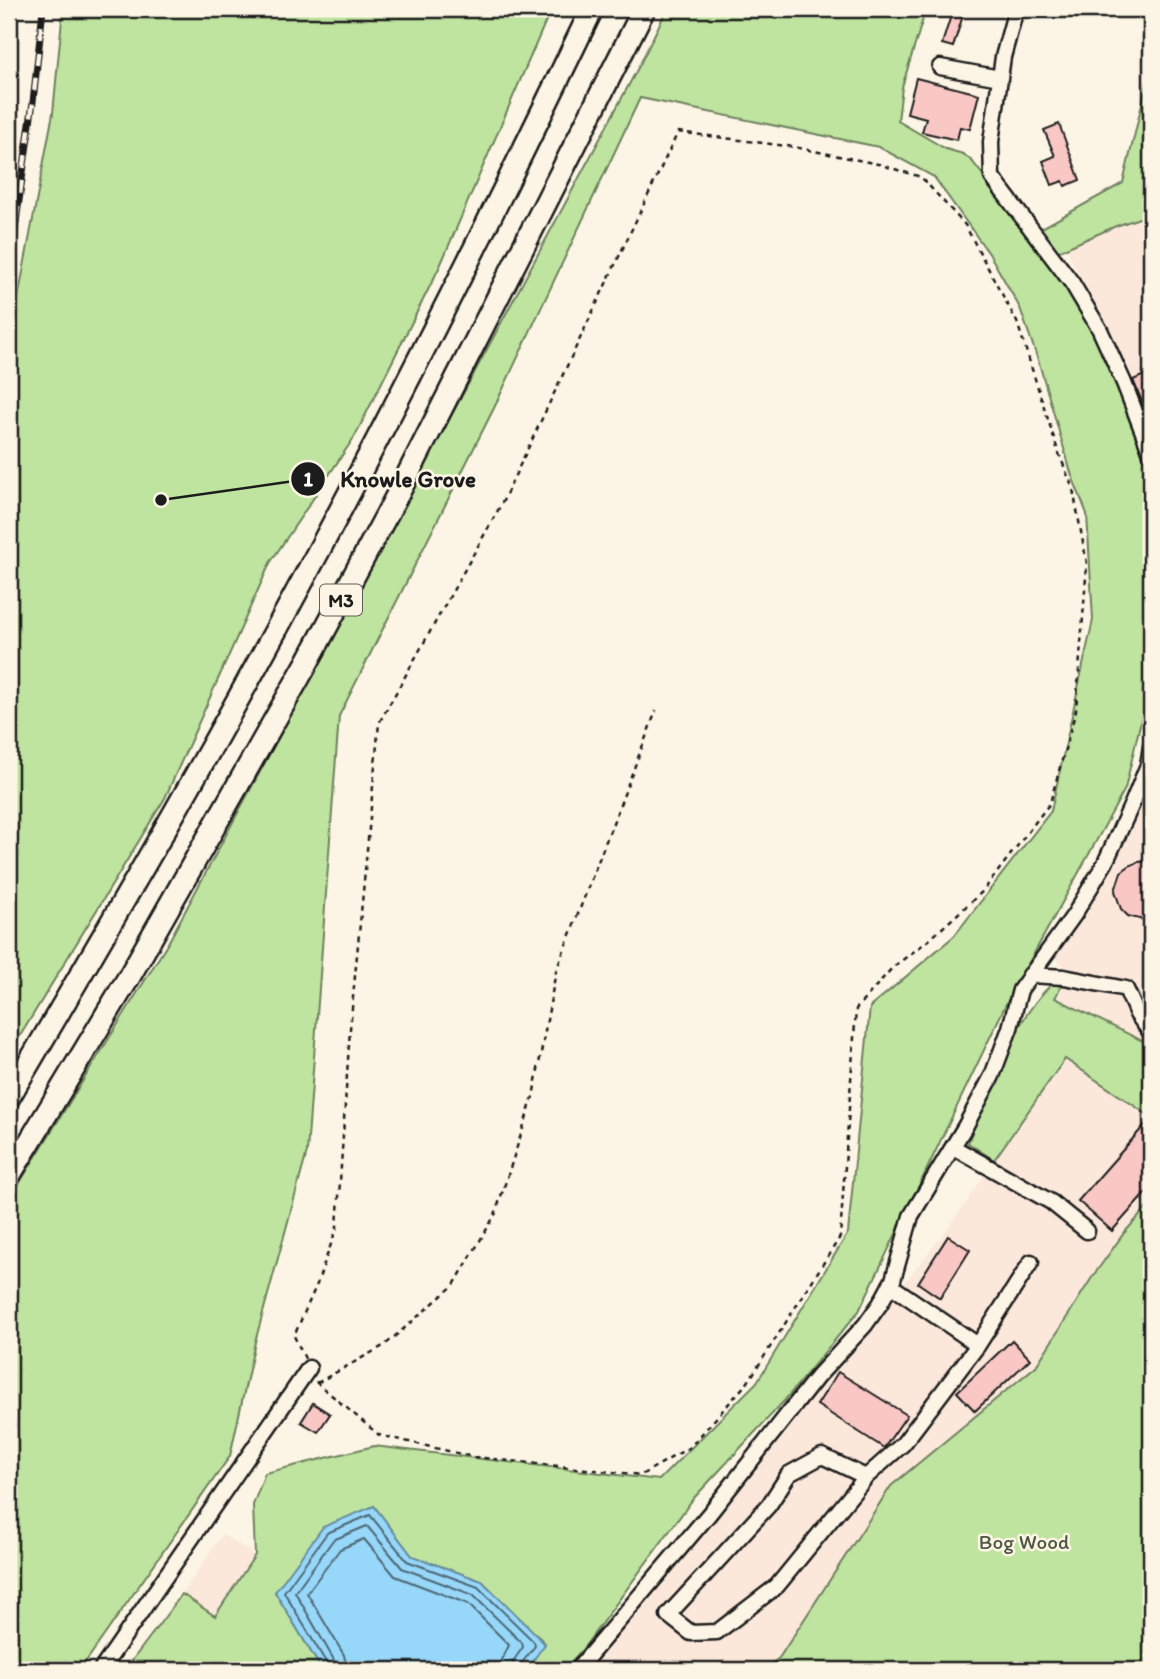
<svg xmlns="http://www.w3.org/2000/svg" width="1160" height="1679" font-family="Itim,sans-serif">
<rect width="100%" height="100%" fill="#fcf5e5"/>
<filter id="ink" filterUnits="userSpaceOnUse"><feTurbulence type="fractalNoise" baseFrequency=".0143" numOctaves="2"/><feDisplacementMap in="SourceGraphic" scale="14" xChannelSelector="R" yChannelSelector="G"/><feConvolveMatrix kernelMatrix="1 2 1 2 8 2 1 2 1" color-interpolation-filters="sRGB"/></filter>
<g filter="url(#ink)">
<path fill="#fbe8db" d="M1151,214V427L1131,376L1069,255L1068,247L1116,226Z
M1151,782V1045L1054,998L1061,986L1064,966L1051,955L1087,912L1146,798Z
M1065,1059L1151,1117V1203L1124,1233L1091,1279L1036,1366L891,1486L779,1658L763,1670H591L946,1231Z
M222,1534L255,1555L214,1616L182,1594Z"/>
<path fill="#bfe49f" stroke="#6e805e" stroke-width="2" d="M63,9H551L440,266L355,436L270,563L165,798L9,1054V346L53,113Z
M667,9H926L902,87L898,121L946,149L963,154L972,161L1060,274L1090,322L1121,385L1151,462V677L1125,789L1006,1004L859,1311L785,1400L693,1499L582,1650L563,1670H526L545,1643L482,1581L412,1556L374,1506L275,1592L322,1670H125L182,1594L215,1616L255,1555L253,1505L265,1473L374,1446L659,1480L757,1382L848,1233L870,1007L954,936L1051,811L1093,620L1087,514L1072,476L1039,363L1020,308L990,255L934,177L879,147L640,98L494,408L339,716L307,1152L255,1342L230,1456L80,1670H9V1200L168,943L639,66Z
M1151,66V214L1116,226L1057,252L1038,230L1123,183Z
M1052,984L1061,986L1055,998L1151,1045V1117L1065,1059L994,1160L968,1143C986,1095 1014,1018 1052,984Z
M1151,1203V1670H763L779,1658L891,1486L1036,1366L1091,1279L1124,1233Z"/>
<path fill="#97d7f9" stroke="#668ca1" stroke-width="2" d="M374,1506L412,1556L482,1581L545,1644L526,1670H322L275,1592L323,1527Z"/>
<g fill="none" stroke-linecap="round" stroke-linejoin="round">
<path stroke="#4d6774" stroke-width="2" d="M327,1670V1664L284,1592L327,1533L370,1515L407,1561L478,1587L534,1642L535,1646L521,1664V1670
M336,1670L334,1660L295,1592L333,1540L367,1526L402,1568L473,1595L522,1643L523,1647L514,1660L512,1670
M347,1670L344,1655L307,1593L340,1549L364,1539L395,1576L468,1604L509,1645L502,1660L501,1670"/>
</g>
<path fill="#f9c8c5" stroke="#1c1c1c" stroke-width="2" d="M953,9H965L953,47L942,44Z
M916,78L979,94L970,129L960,127L957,140L922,132L926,118L907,113Z
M1059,124L1080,180L1065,186L1063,181L1052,185L1043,161L1055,156L1044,130Z
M1151,372V424L1133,380Z
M1151,861V922L1128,916L1121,909L1115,891L1121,872L1129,866L1138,862Z
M1151,1118V1187L1112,1231L1078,1201Z
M948,1236L970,1250L940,1298L918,1283Z
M1012,1340L1030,1359L975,1411L957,1392Z
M838,1372L907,1415L884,1448L817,1405Z
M313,1403L330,1414L318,1432L301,1422Z"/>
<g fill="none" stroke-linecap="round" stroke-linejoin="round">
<g stroke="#1c1c1c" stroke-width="19">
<path id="minor" d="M1016,9L1003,57L991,142L992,177L1072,283L1100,330L1124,383L1151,453
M940,67L1000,78
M1030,975L1064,977L1126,989L1137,1014L1151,1033
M953,1147L1051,1202L1087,1231
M890,1285L978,1345
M866,1477L822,1456L789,1474L769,1505L668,1615L691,1633L717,1632L777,1586L866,1477L903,1444L978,1345L1031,1262
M101,1670L309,1368
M577,1670L709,1514L817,1377L865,1325L880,1304L893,1280L911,1216L966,1125L992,1076L1010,1028L1020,990L1074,915L1105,863L1132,804L1148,765L1151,747"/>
</g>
<g stroke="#1c1c1c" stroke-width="26">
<path id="highway" d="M9,1097C94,952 179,808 259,661C377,447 486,229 592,9
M9,1176L129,977L307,663L400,490L644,9"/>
</g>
<path stroke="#1c1c1c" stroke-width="2.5" stroke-dasharray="5 5" stroke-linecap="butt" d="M678,132L794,147L878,164L921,177L965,225L1017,322L1058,451L1073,489L1087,564L1076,710L1050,803L983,891L929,940L893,967L856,1009L840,1237L748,1382L690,1447L641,1475L474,1457L379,1435L317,1383L294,1336L317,1284L337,1227L350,1029L379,723L502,503Z
M317,1383L385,1345L454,1285L495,1215L533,1097L556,971L656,711"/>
<use href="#minor" stroke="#fcf5e5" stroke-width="14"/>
<use href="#highway" stroke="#fcf5e5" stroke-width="21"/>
<g stroke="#1c1c1c" stroke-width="7">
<path id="rail" d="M9,271L33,102L43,9"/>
</g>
<use href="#rail" stroke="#fcf5e5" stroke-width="4.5" stroke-dasharray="13" stroke-linecap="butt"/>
</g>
</g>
<g text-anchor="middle" stroke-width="5" stroke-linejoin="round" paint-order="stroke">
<rect fill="#fcf5e5" stroke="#5f5d58" stroke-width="2" x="320" y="584.5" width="42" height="31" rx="5"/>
<g font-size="19" font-weight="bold" fill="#1c1c1c">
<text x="341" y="607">M3</text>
</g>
<g font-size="21" fill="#4d5843" stroke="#fcf5e5">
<text x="1024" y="1549">Bog Wood</text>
</g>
</g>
<path fill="none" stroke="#1c1c1c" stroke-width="2.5" d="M161 500L308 479"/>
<g fill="#1c1c1c" stroke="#fcf5e5" stroke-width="2.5">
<circle cx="161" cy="500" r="7"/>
<circle cx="308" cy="479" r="18"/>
</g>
<g font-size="21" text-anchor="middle" font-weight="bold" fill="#fff">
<text x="308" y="486">1</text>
</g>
<g font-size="23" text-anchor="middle" font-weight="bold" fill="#1c1c1c" stroke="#fcf5e5" stroke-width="5" stroke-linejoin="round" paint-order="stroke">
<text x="408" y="487">Knowle Grove</text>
</g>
<rect width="1160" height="1679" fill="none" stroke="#fcf5e5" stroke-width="35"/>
<rect x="18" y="18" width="1125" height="1644" fill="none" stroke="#1c1c1c" stroke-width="2.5" filter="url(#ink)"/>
</svg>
